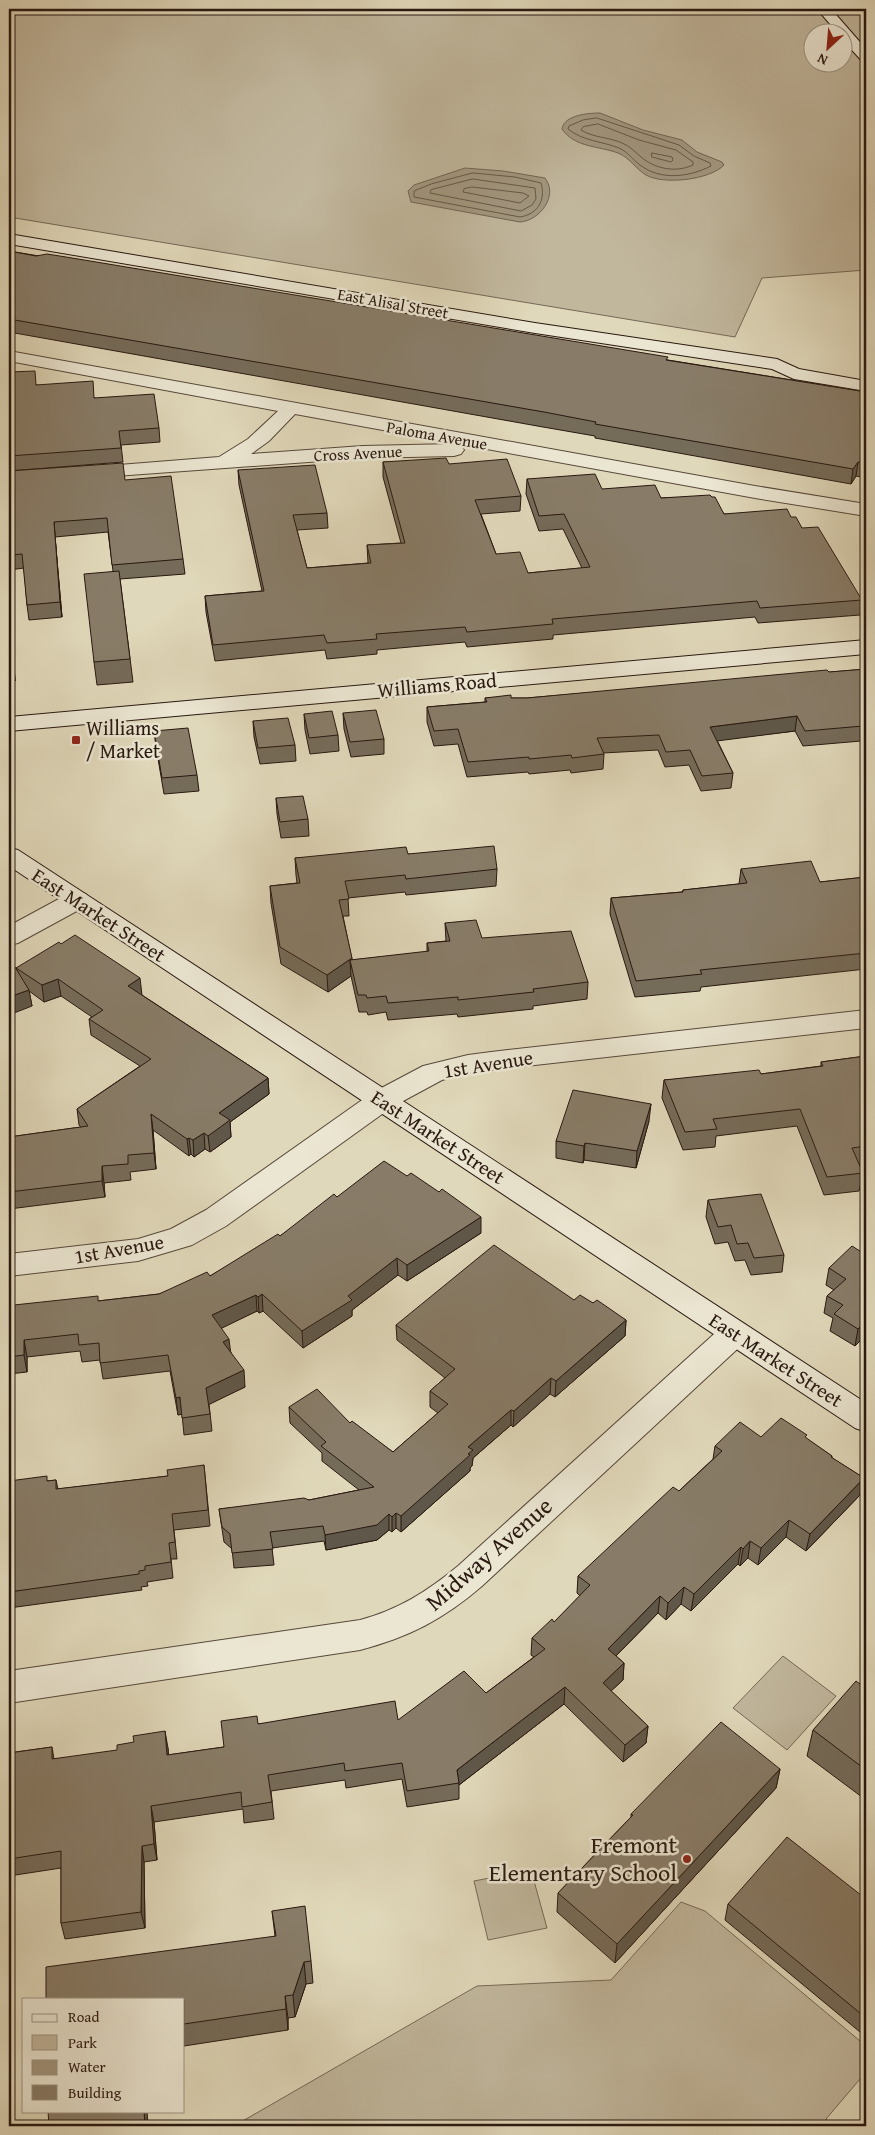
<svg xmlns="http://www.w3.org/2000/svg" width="875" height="2135" font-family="'Gentium Book Plus',serif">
<rect width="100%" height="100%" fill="#e0d8ba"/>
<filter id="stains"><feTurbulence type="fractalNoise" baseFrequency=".004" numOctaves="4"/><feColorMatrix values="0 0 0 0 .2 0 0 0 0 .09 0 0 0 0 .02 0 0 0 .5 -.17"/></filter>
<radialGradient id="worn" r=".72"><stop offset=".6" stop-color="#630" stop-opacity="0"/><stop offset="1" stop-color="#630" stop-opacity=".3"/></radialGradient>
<path fill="#c1b79d" stroke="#756856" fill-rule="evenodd" d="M9,9H866V270L762,278L735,337L9,217ZM812,32H842V62H812Z
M783,1656L836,1696L787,1750L733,1708Z
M531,1870L547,1928L488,1940L474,1881Z
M681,1902L705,1911L866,2046V2072L826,2119L833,2126H234L477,1986L611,1980Z"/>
<path fill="#a29780" stroke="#726453" d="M600,113L643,130L682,140L697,152L722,162L724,165C710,180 663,185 646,175C636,169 629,157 618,153C600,146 575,148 562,129C564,115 588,113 600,113Z
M465,168L503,171L545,178C559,196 539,221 520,222L411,202L408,191L414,185Z"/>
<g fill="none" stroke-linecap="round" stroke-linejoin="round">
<path stroke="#665848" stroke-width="1" d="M597,118L679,145L694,156L710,163L711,166C689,177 661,181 640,165C632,159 628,152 619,148C601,141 583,141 568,129L569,126L583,120Z
M598,124L639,140L676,150L693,162V165C676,173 655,169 641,157C635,152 630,146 622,143C609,137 594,138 581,130L583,127Z
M652,153L672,157L673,160L671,162L652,157Z
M473,173L515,177L541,183C546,200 538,214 520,217L414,197V191L431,184Z
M473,179L535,188L536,199L532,205L521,211L430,193L431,190Z
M472,187L523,193L529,196L520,203L463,192L464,189Z"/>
<g stroke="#57483a" stroke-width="2">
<path id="street" d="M9,351L755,486L866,504V516L755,498L295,414L269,441L251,454L363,446L454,444L461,446L464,450L461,454L454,456L363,458L88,478L81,476L78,472L81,468L219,457L248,439L278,411L9,361Z
M77,892L86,894L90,900L86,906L18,943L9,945V926L68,894Z
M866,1010V1028L491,1070L468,1073L442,1080L392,1107L226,1226L192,1245L138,1261L9,1276V1254L138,1239L171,1229L206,1210L372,1093L423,1066L468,1055L491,1052Z
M735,1321L746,1325L751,1333L746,1341L482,1586C444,1619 409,1637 360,1650L9,1703V1671L360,1620C398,1610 428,1591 458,1566L724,1325Z"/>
</g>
<g stroke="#291810" stroke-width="2">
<path id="secondary" d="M817,9H831L866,49V61L861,60L842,39V32H837Z
M9,234L535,323L777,359L799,369L866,381V391L794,379L772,369L535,333L9,244Z
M866,640V654L9,731V717Z
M9,848L18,850L866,1403V1432L855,1428L9,866Z"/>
</g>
<use href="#street" fill="#ebe6d2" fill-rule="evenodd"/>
<use href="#secondary" fill="#ebe6d2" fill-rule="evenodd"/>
</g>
<path fill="#756b59" stroke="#291810" d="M9,251L668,360L866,392V478L856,476L851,484L595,438V436L543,427L9,332Z
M9,372L37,385L95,398L159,428L160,442L121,445L123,462L9,471Z
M383,462L449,464L521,496L520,511L481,514L496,554L528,573L582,568L563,529L539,531L526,494L527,479L661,498L712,497L724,514L791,517L802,528L862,600L860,615L758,623L755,617L553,635V639L467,647L465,642L377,650V654L327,659L325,650L215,661L206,612L205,596L262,591L239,485L238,470L327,513L328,528L297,530L307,568L368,563L367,545L401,543L383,477Z
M9,471L125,480L183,559L185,574L120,579L133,682L97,685L94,662L113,571L108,532L55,537L62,617L29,620L27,605L24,568L9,570Z
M9,603L11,618L15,681H9Z
M866,669V751L861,741L803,746L795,731L717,740L733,773L731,788L701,791L689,765L665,767L658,750L603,753L604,754L603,769L571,773L570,770L529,774L528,772L467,777L458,744L434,746L427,722V707L485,702V698H527Z
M343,713L384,739V754L351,757L344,729Z
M304,714L338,735L339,751L310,754L305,730Z
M253,721L295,745L296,761L260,764L254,737Z
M154,731L197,775L199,791L164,794L156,747Z
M276,798L308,819L309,836L281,838L277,814Z
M408,854L497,869L496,886L406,895L405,892L348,898L349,916H343L352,960L427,952V943L446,941L445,923L588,982L587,999L533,1006V1009L458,1017L457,1014L388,1020L386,1012L368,1015L367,1012H359L351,976L328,992L281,964L271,903L270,886L297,883L296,875L295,858Z
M741,869L820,882L866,877V969L701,987L700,991L635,997L610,914L611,898L682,892L683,890L739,884Z
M16,968L142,995L268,1078L269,1094L230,1122L231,1137L210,1152L205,1149L194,1157L191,1154L189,1156L153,1130L156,1169L130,1172L131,1180L104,1183L105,1197L9,1209V1137L81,1127L79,1125L77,1109L140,1066L91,1035L89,1019L92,1017L61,996L44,1002L29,991L32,1006Z
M866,1056V1163L859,1164L863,1173L859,1191L824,1195L797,1126L716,1136L715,1147L683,1150L662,1098L664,1080L761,1074L821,1066V1062Z
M649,1121L636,1168L584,1160L583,1163L556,1158V1141Z
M337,1197L481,1233L407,1281L398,1275L352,1310V1316L303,1348L263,1311L259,1313L257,1311L221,1328L245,1387L209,1404L212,1431L184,1435L182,1414L178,1415L170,1371L103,1379L100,1360L82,1362L80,1351L27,1357V1372L9,1374V1308L98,1301L159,1294L210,1276L280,1236Z
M708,1200L784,1255L782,1272L751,1275L745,1260L735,1261L728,1242L715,1244L706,1217Z
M866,1255V1335L855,1346L830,1331L833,1318L824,1313L827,1296L834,1290L826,1285L829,1268Z
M574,1300L593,1303L626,1320L625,1336L555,1397L550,1394L513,1427L511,1425L473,1458L472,1466L470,1468V1471L401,1532L396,1528L392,1532L389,1530L377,1540L326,1550L324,1541L272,1548L274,1565L234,1568L232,1549L224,1542L219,1509L309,1500L359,1490L322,1461V1453L290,1423L289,1407L350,1423L393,1452L438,1413L430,1407V1391L445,1378L397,1340L396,1325Z
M761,1437L807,1439L832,1456V1458L864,1478L860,1495L806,1551L786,1537L758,1565L748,1558L740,1566L738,1564L691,1611L681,1604L666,1620L658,1613L616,1656L624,1663L623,1680L611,1691L648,1726L646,1743L623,1762L564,1704L459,1785V1799L407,1807L402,1779L346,1788L345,1780L271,1791L274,1819L244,1823L243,1809L154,1822L157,1860L144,1862L145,1928L65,1939L61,1923V1868L9,1876V1753L52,1747L54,1759L168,1748V1755L224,1747L258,1724L398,1720L486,1693L534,1657L531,1655L532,1638L554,1622L580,1596L577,1593L578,1576L679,1491L713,1459L715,1446Z
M204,1465L210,1526L174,1530L177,1559H171L173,1578L147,1582L148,1586L141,1587L142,1590L9,1608V1481H48L56,1480L58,1489L168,1476Z
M866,1677V1800L807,1756L813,1730Z
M780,1769L776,1788L615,1963L557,1912L558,1893L631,1817V1814Z
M866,1899V2037L725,1920L728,1904Z
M272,1911L311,1961L313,1983L306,1984L295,2017L288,2018V2030L184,2046V1999L275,1936Z"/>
<path fill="#5f5749" stroke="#291810" d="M858,462L856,476L851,484L853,469Z
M54,522L55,537L62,617L60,602Z
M9,603L11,618L15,681L11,658Z
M797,716L795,731L709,742L710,727Z
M352,958L353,971L350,960L351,976L328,992L327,975Z
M140,978L142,995L130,1002L128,986Z
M58,979L61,996L44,1002L42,985Z
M29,990L32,1006L9,1015V997Z
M268,1078L269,1094L230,1122L231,1137L210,1152L208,1136L219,1113Z
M651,1104L649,1121L636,1168L637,1151Z
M151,1114L153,1130L156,1169L154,1153Z
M204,1133L205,1149L194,1157L193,1140Z
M189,1138L191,1154L189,1156L187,1139Z
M585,1143L584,1160L583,1163L584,1146Z
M102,1166L104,1183L105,1197L102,1181Z
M481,1217V1233L407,1281V1265Z
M397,1258L398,1275L352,1310V1316L303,1348L302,1331Z
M262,1294L263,1311L259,1313L258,1297Z
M256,1295L257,1311L214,1332L212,1315Z
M626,1320L625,1336L555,1397L556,1381Z
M866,1321V1335L855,1346L858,1329Z
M229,1339L231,1355L223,1342Z
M24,1340L27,1357V1372L24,1355Z
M244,1370L245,1387L208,1405L206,1388Z
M551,1378L550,1394L513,1427L514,1411Z
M180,1397L182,1414L178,1415L176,1398Z
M511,1410V1425L473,1458L472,1466L470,1468V1471L401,1532V1516L468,1447Z
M864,1478L860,1495L806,1551L810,1534Z
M396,1513V1528L392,1532V1517Z
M389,1514V1530L377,1540L326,1550L325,1535Z
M789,1520L786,1537L758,1565L761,1548Z
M750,1541L748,1558L740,1566L743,1549Z
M741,1547L738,1564L691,1611L694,1594Z
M684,1587L681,1604L666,1620L668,1603Z
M660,1596L658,1613L606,1666L608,1649Z
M624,1663L623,1680L601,1700L603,1683Z
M565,1687L564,1704L459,1785L457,1770Z
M648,1726L646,1743L623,1762L625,1745Z
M165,1731L168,1748L170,1772L167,1755Z
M780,1769L776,1788L615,1963L617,1944Z
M151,1806L154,1822L157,1860L154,1844Z
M142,1846L144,1862L145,1928L141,1912Z
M304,1962L306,1984L295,2017L293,1995Z
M285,1996L288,2018V2030L286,2009Z
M144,2111H147L148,2126H145Z"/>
<path fill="#887c68" stroke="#291810" d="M9,251L36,256L47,254L66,257L668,357L666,360L866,392V463L858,462L853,469L595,424L596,422L544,412L9,319Z
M35,371L36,385L93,381L94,398L154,394L159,428L119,431L121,448L9,456V372Z
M446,458L449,464L507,459L521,496L475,500L496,554L520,552L528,573L590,567L564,514L539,516L527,479L595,474L602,489L655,485L661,498L710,495L712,497H715L724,514L787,509L791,517H796L802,528L818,527L862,600L760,608L757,601L552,619L553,624L467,632L465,627L376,634L377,639L327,643L324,635L213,645L205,596L264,591L238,470L315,465L327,513L293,515L307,568L371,563L367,545L405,543L383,462Z
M123,463L125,480L171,476L183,559L112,565L107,518L54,522L60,602L27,605L22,554L9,555V471Z
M119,571L130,659L94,662L84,574Z
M9,613L11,658H9Z
M866,669V732L863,726L805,731L797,716L710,727L733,773L702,776L690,750L666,752L659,735L597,738L604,754L572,758L571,755L529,759V757L468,762L458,729L434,731L427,707L487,702L485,698L511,695V698H527L827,670L829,672Z
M376,710L384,739L350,742L343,713Z
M332,711L338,735L309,738L304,714Z
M288,718L295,745L258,748L253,721Z
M188,728L197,775L162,778L154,731Z
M303,796L308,819L280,822L276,798Z
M494,846L497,869L406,879L405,875L345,881L349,899L339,900L352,958L327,975L280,947L270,886L300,883L295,858L406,847L408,854Z
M811,861L820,882L866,877V953L700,970L702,974L636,981L611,898L683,892V890L747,883L741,869Z
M476,920L482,938L571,931L588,982L533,989L534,992L458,1000V997L388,1003L386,996L367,998L366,995H358L350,960L429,951L427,943L450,941L445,923Z
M75,935L140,978L128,986L268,1078L219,1113L230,1120L208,1136L204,1133L193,1140L189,1138L187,1139L151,1114L154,1153L128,1155V1164L102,1166V1181L9,1192V1137L88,1126L77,1109L151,1059L89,1019L103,1010L58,979L42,985L16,968L59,942L61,944Z
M15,967L29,990L9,997V969Z
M866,1056V1146L852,1148L863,1173L827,1177L800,1109L713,1119L717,1129L685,1132L664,1080L759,1070L761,1074L823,1066L821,1062Z
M573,1090L651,1104L637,1151L585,1143L584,1146L556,1141Z
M384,1161L407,1176L411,1173L439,1192L442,1189L481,1217L407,1265L397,1258L348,1296L352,1300L302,1331L262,1294L258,1297L256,1295L212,1315L229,1339L223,1342L244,1370L206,1388L210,1414L182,1418L180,1397L176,1398L168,1355L100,1363L99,1343L79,1345L78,1334L24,1340V1355L9,1357V1308H15L14,1305L98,1296V1301L159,1294L207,1272L210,1276L278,1234L280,1236L334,1194L337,1197Z
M761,1194L784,1255L754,1258L748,1243L737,1244L731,1225L718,1227L708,1200Z
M494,1245L574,1300L580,1295L593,1303L597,1300L626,1320L556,1381L551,1378L514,1411L511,1410L468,1447L473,1450L468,1454L470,1455L401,1516L396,1513L392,1517L389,1514L377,1525L325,1535L323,1526L270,1532L273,1549L232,1553L230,1534L222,1527L219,1509L304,1498L309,1500L374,1487L321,1446L326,1442L289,1407L317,1389L350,1423L352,1421L393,1452L448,1404L430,1391L455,1369L396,1325Z
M852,1246L866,1255V1321L858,1329L834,1314L843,1305L827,1296L846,1279L829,1268Z
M781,1418L807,1435L805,1437L832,1456L831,1457L864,1478L810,1534L789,1520L761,1548L750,1541L743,1549L741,1547L694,1594L684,1587L668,1603L660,1596L608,1649L624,1663L603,1683L648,1726L625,1745L565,1687L457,1770L459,1783L407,1791L402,1763L345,1771L344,1763L268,1775L272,1802L242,1807L241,1792L151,1806L154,1844L142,1846L141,1912L61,1923V1851L9,1859V1753L52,1747V1759L117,1750V1745L134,1742L133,1736L165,1731L167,1755L224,1747L221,1721L257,1716L258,1724L395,1701L398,1720L464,1671L486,1693L545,1649L532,1638L552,1619L554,1622L590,1585L578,1576L673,1487L679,1491L722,1451L715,1446L740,1422L761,1437Z
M204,1465L208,1510L172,1514L175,1542L169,1543L171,1562L145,1566V1570L139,1571V1574L9,1592V1481L47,1476V1481L56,1480V1489L168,1476L167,1470Z
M866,1677V1770L813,1730L856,1681L860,1684Z
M721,1722L780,1769L617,1944L558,1893L633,1815L631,1814Z
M787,1837L866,1899V2018L728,1904Z
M305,1906L311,1961L304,1962L293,1995L285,1996L286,2009L184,2024V1999H46V1967L276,1936L272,1911Z
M48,2111H144L145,2126H49Z"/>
<g fill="#8f2418" stroke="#ebe6d2" stroke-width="2">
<rect x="71" y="735" width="10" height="10" rx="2.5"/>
<circle cx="687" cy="1859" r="5"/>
</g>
<g text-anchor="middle" stroke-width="5" stroke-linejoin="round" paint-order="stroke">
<g font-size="16" fill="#291810" stroke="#ebe6d2">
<text transform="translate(393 303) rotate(10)" y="6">East Alisal Street</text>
<text transform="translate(437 435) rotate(10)" y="6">Paloma Avenue</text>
<text transform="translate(358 453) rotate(-3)" y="6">Cross Avenue</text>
</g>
<g font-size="20" fill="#291810" stroke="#ebe6d2">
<text transform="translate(437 685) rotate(-5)" y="7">Williams Road</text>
<text transform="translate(99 915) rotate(33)" y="7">East Market Street</text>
<text transform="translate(488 1064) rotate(-9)" y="7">1st Avenue</text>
<text transform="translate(438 1137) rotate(33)" y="7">East Market Street</text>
<text transform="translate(119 1249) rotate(-10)" y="7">1st Avenue</text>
<text transform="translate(776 1360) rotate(33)" y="7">East Market Street</text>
</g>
<g font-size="20" fill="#291810" stroke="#ebe6d2" text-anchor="start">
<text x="86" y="735">Williams<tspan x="86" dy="23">/ Market</tspan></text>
</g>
<g font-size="24" fill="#291810" stroke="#ebe6d2">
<text transform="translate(489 1554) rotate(-41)" y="8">Midway Avenue</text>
</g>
<g font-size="24" fill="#291810" stroke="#ebe6d2" text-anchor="end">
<text x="677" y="1853">Fremont<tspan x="677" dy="28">Elementary School</tspan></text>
</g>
</g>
<rect width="875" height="2135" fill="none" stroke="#e0d8ba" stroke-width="30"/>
<rect x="10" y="10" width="855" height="2115" fill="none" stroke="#291810" stroke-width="2.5"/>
<rect x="15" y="15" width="845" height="2105" fill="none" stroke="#291810"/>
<rect x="22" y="1998" width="162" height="115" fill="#ebe6d2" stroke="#9d9484"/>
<rect x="32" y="2014" width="25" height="8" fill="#ebe6d2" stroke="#9d9484"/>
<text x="68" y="2022" font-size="15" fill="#291810">Road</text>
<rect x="32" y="2035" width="25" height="15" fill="#c1b79d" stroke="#9d9484"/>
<text x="68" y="2048" font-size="15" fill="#291810">Park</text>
<rect x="32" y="2060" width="25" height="15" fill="#a29780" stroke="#9d9484"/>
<text x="68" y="2072" font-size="15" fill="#291810">Water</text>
<rect x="32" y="2085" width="25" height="15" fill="#887c68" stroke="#9d9484"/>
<text x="68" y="2098" font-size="15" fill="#291810">Building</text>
<g transform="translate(828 48) rotate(206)"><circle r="24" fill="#ebe6d2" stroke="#9d9484"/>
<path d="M0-4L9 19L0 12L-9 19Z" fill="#8f2418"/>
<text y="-8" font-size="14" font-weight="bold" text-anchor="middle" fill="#291810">N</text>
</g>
<rect width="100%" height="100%" filter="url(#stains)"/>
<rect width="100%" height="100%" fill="url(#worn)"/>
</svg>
